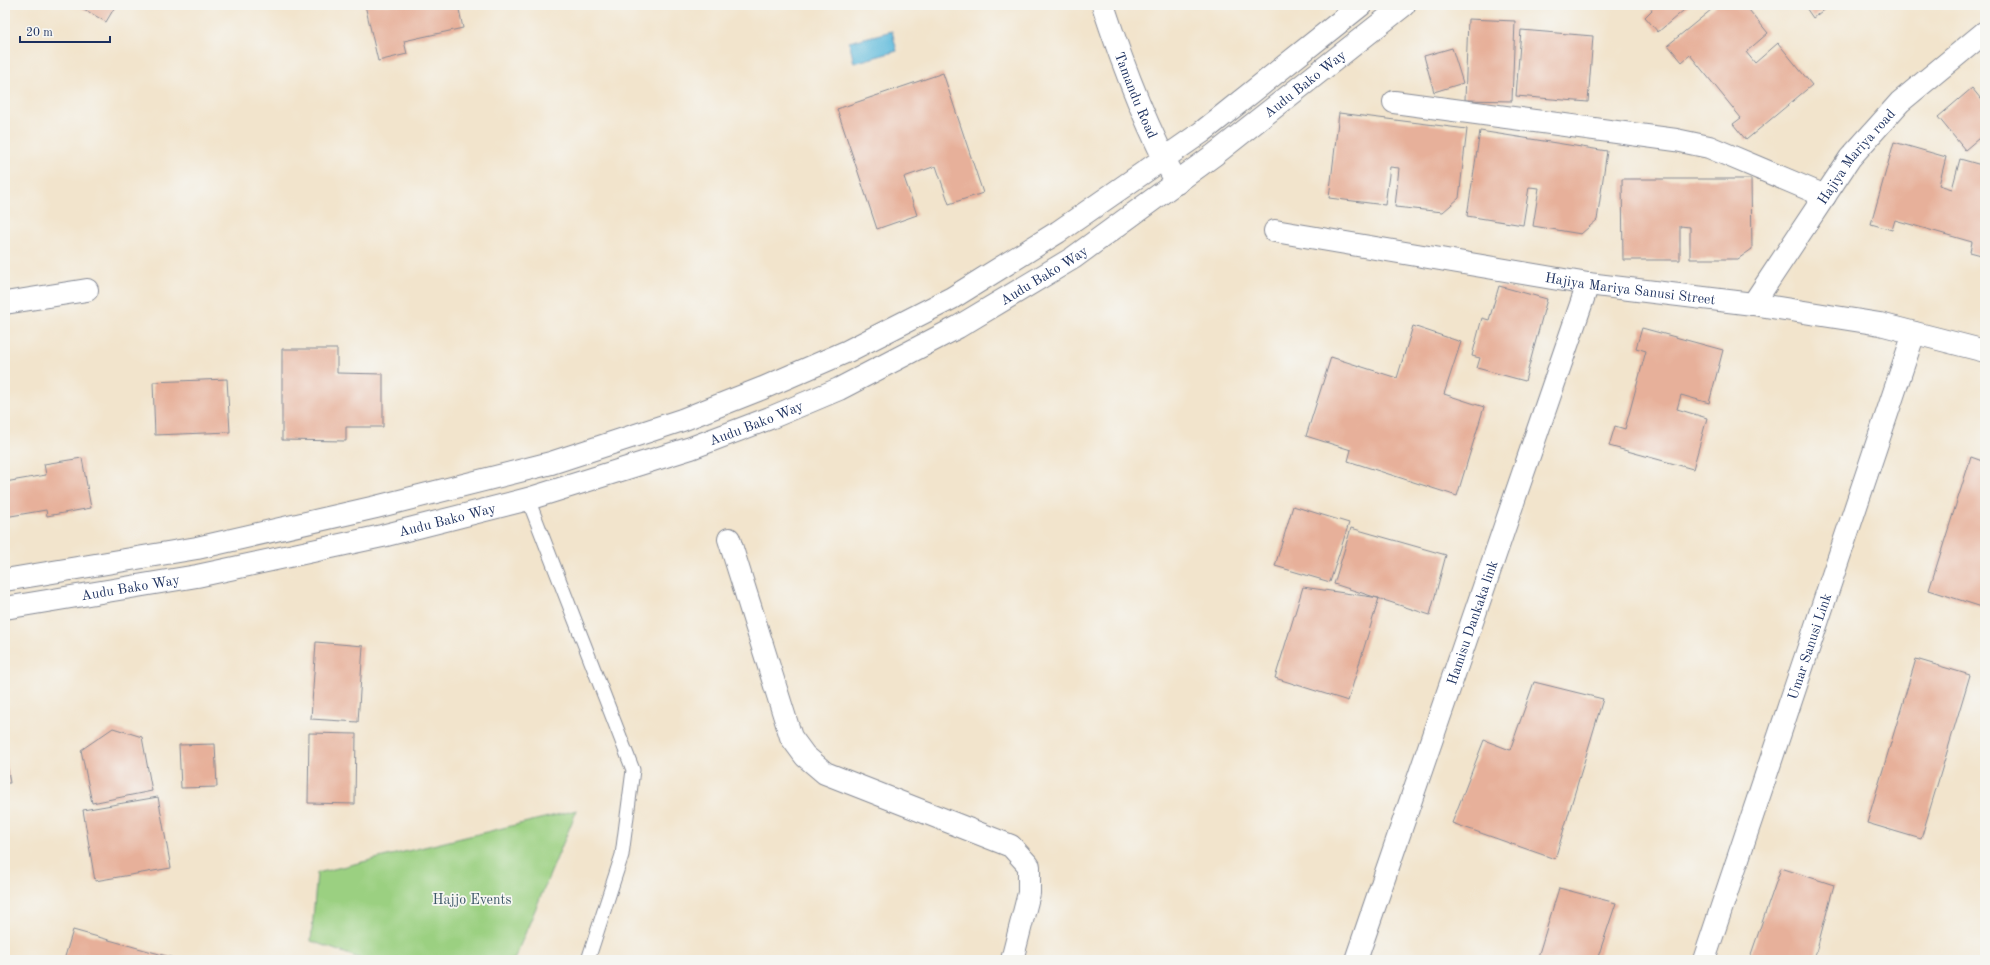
<svg xmlns="http://www.w3.org/2000/svg" width="1990" height="965" font-family="'Old Standard TT',serif">
<rect width="100%" height="100%" fill="#f6f6f2"/>
<filter id="ink" filterUnits="userSpaceOnUse"><feTurbulence type="fractalNoise" baseFrequency=".025" numOctaves="2"/><feDisplacementMap in="SourceGraphic" scale="8" xChannelSelector="R" yChannelSelector="G"/><feConvolveMatrix kernelMatrix="1 2 1 2 8 2 1 2 1" color-interpolation-filters="sRGB"/></filter>
<filter id="wash" filterUnits="userSpaceOnUse"><feTurbulence type="fractalNoise" baseFrequency=".012" numOctaves="4" result="noise"/><feDisplacementMap in="SourceGraphic" scale="16" xChannelSelector="R" yChannelSelector="G"/><feGaussianBlur stdDeviation="0.9" result="paint"/><feColorMatrix in="noise" values="0 0 0 0 0 0 0 0 0 0 0 0 0 0 0 0 0 1.4 0 .05"/><feComposite in="paint" operator="in"/></filter>
<g filter="url(#wash)">
<rect width="100%" height="100%" fill="#f2e4cc"/>
<path fill="#9bd081" stroke="#5b8070" d="M577,810L514,960H364L311,941L317,873Z"/>
<path fill="#5dbadb" stroke="#3c749c" d="M892,31L897,51L854,63L849,42Z"/>
<g id="blocks">
<path fill="#e7b09a" d="M77,5H116L106,22Z
M365,5H458L463,28L404,41L407,54L378,61Z
M1648,5H1690L1658,32L1645,17L1652,10Z
M1717,5H1745L1768,33L1746,52L1755,63L1778,43L1812,85L1746,140L1733,124L1741,118L1690,55L1682,62L1668,45Z
M1804,5H1830L1813,18Z
M1468,19L1515,21L1512,101L1465,100Z
M1521,30L1593,36L1588,102L1516,96Z
M1452,48L1463,83L1434,92L1424,56Z
M943,73L983,193L949,204L936,166L904,177L917,215L877,229L837,109Z
M1972,88L1985,104V133L1965,150L1938,117Z
M1339,113L1467,129L1459,198L1443,212L1395,207L1399,168L1390,167L1385,205L1329,198Z
M1480,131L1607,151L1597,220L1581,234L1533,226L1539,188L1529,187L1523,225L1467,216Z
M1894,142L1946,157L1939,185L1952,189L1960,159L1985,166V256L1970,252L1972,242L1895,220L1892,230L1871,224Z
M1622,179H1751L1752,249L1738,259H1690V227L1680,226V260H1623Z
M1499,286L1547,299L1525,381L1477,368L1480,358L1472,356L1482,318L1489,320Z
M1413,326L1461,342L1444,394L1484,407L1457,496L1348,461L1351,450L1306,436L1331,357L1397,378Z
M1642,328L1723,350L1709,403L1681,395L1677,409L1707,418L1693,469L1609,446L1615,426L1625,429L1646,351L1636,348Z
M282,349H337V373L383,374V427H346V441L282,440Z
M227,379L230,432L155,435L153,382Z
M1971,457L1985,462V608L1929,590Z
M82,458L91,508L47,516L46,510L5,517V482L46,475L44,464Z
M1293,506L1349,523L1330,582L1275,566Z
M1351,528L1446,555L1430,615L1334,584Z
M1303,587L1379,598L1348,701L1275,678Z
M316,642L363,646L358,722L311,719Z
M1916,659L1970,675L1921,839L1867,823Z
M1534,682L1603,699L1555,859L1452,823L1484,740L1510,750Z
M113,728L142,737L152,791L92,803L81,750Z
M309,733L356,734L355,804L308,803Z
M215,744L217,787L181,788L179,745Z
M5,753L10,783H5Z
M158,797L171,868L95,881L83,810Z
M1781,868L1834,885L1814,960H1749Z
M1559,888L1616,903L1597,960H1537Z
M73,930L181,960H64Z"/>
</g>
</g>
<g filter="url(#ink)">
<use href="#blocks" fill-opacity="0" stroke="#868a95" stroke-width="1"/>
<g fill="none" stroke-linecap="round" stroke-linejoin="round">
<g stroke="#868a95" stroke-width="15">
<path id="service" d="M528,499L633,770L622,855L588,960"/>
</g>
<g stroke="#868a95" stroke-width="24">
<g id="minor">
<path id="s1" d="M1103,5C1123,66 1146,127 1177,183"/>
<path d="M1394,102L1676,140L1709,147L1825,196"/>
<path id="s2" d="M1275,231L1588,284L1753,304L1880,324L1985,351"/>
<path d="M5,303L87,290"/>
<path id="s3" d="M1753,304L1850,158L1900,102L1985,32"/>
<path d="M729,539L791,737L805,756L825,773L1011,846L1029,866V893L1012,960"/>
<path id="s4" d="M1356,960L1588,284"/>
<path id="s5" d="M1704,960L1914,333"/>
</g>
</g>
<g stroke="#868a95" stroke-width="24">
<g id="secondary">
<path d="M5,580L197,548L376,507L551,463L682,420L763,388L848,351L952,298L1058,232L1202,132L1361,5"/>
<path id="s6" d="M5,608L197,576L382,536L528,499L691,448L770,418L839,389L958,327L1073,258L1214,155L1404,5"/>
</g>
</g>
<use href="#service" stroke="#fff" stroke-width="13"/>
<use href="#minor" stroke="#fff" stroke-width="22"/>
<use href="#secondary" stroke="#fff" stroke-width="22"/>
</g>
</g>
<g text-anchor="middle" stroke-width="3.5" stroke-linejoin="round" paint-order="stroke">
<g font-size="14" fill="#1b2f5e" stroke="#f6f6f2">
<text dy="5" stroke="none"><textPath href="#s6" startOffset="1423">Audu Bako Way</textPath></text>
<text dy="5" stroke="none"><textPath href="#s1" startOffset="96">Tamandu Road</textPath></text>
<text dy="5" stroke="none"><textPath href="#s3" startOffset="180">Hajiya Mariya road</textPath></text>
<text dy="5" stroke="none"><textPath href="#s6" startOffset="1099">Audu Bako Way</textPath></text>
<text dy="5" stroke="none"><textPath href="#s2" startOffset="360">Hajiya Mariya Sanusi Street</textPath></text>
<text dy="5" stroke="none"><textPath href="#s6" startOffset="775">Audu Bako Way</textPath></text>
<text dy="5" stroke="none"><textPath href="#s6" startOffset="451">Audu Bako Way</textPath></text>
<text dy="5" stroke="none"><textPath href="#s6" startOffset="127">Audu Bako Way</textPath></text>
<text dy="5" stroke="none"><textPath href="#s4" startOffset="357">Hamisu Dankaka link</textPath></text>
<text dy="5" stroke="none"><textPath href="#s5" startOffset="331">Umar Sanusi Link</textPath></text>
</g>
<g font-size="14" fill="#3b5767" stroke="#f6f6f2">
<text x="472" y="904">Hajjo Events</text>
</g>
</g>
<rect width="1990" height="965" fill="none" stroke="#f6f6f2" stroke-width="20"/>
<path d="M20 36v6h90v-6" fill="none" stroke="#1b2f5e" stroke-width="2"/>
<text x="26" y="36" font-size="12" fill="#1b2f5e" stroke="#f6f6f2" stroke-width="3" paint-order="stroke">20 m</text>
</svg>
